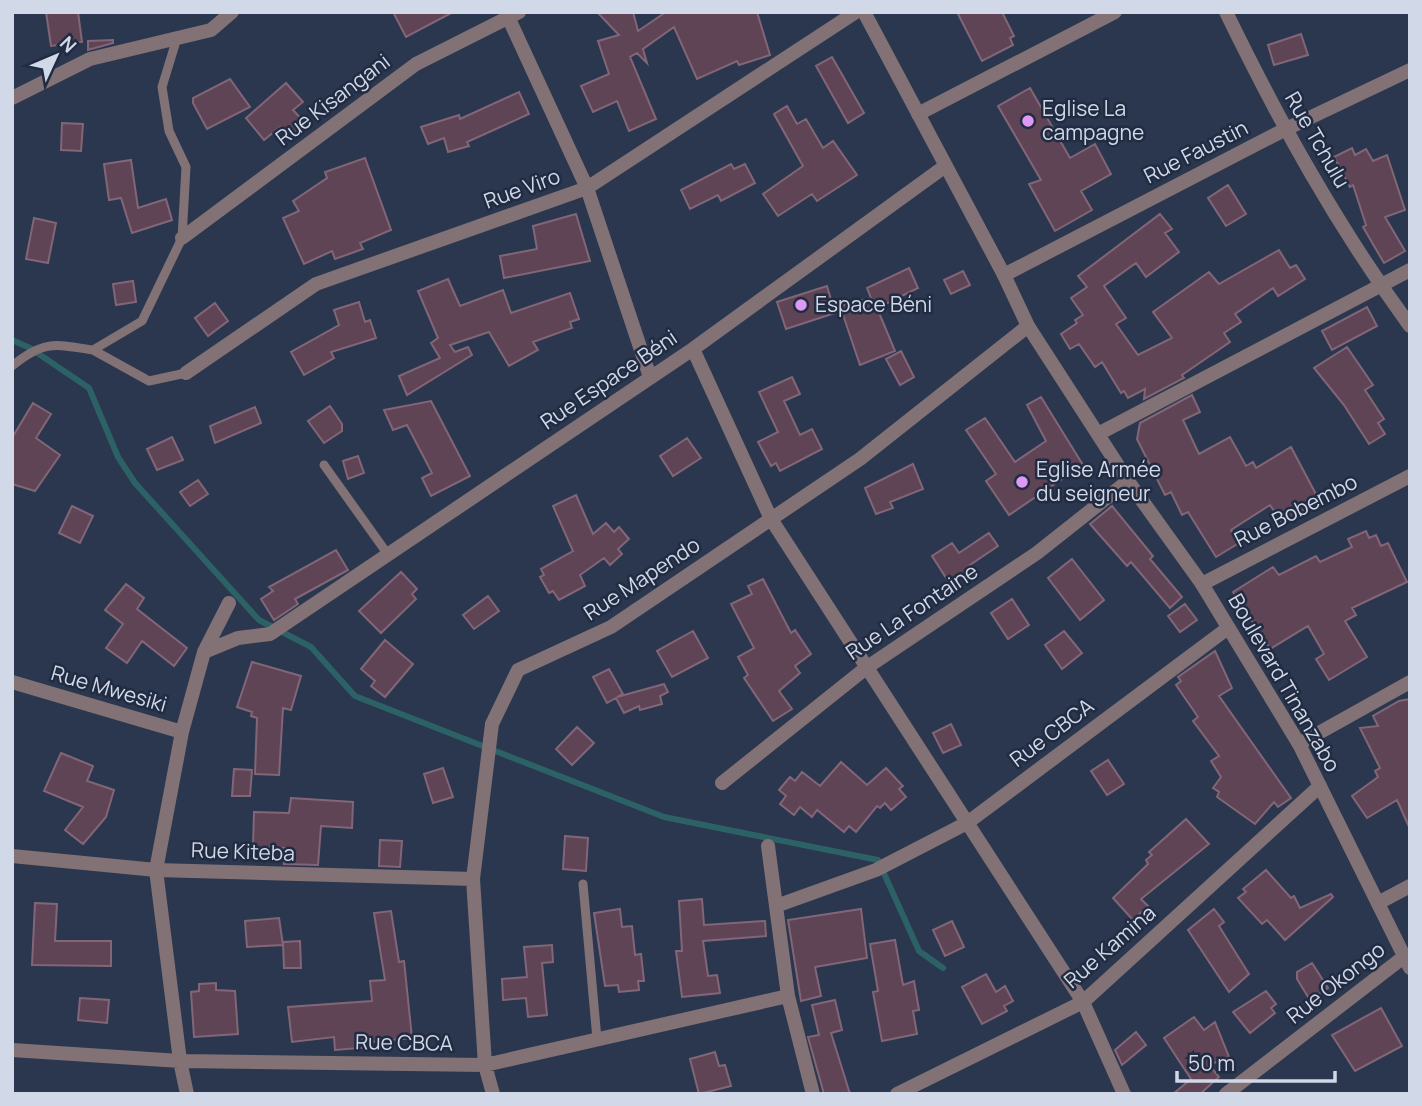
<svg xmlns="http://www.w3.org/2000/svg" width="1422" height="1106" font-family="Manrope,sans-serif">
<rect width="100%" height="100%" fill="#2b374e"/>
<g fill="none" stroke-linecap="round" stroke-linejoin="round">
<path stroke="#2c6166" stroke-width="6" d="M12,340L30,348L89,388L118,457L135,483L259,620L311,647L355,696L664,817L878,860L919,951L943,968"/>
</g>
<path fill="#5e4455" stroke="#826678" stroke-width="2" d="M46,12H78L82,42L51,46Z
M393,12H453L406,37Z
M597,12H633L638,31L666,12H757L770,55L739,65L737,61L697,79L674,27L643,49L647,63L637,53L630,57L656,119L629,131L617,101L593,112L581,86L609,74L598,41L619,35Z
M957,12H1002L1014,36L1010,38L1013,45L982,61Z
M1301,34L1308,55L1274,65L1268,45Z
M113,40V43L88,50V41Z
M832,57L864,113L848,123L816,66Z
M230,79L250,107L207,129L193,103V98Z
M286,83L303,102L293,110L307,125L292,139L280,127L264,140L246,118Z
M1030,88L1070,158L1095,144L1111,174L1081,191L1092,210L1055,231L1029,184L1041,180L998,106Z
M519,92L529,114L467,142L469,146L448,152L444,138L428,144L421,127L459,115L460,119Z
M787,106L797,124L806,119L823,148L833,141L857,175L817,201L812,194L778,216L763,194L803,166L774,114Z
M62,123L83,124L81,151L61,150Z
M1352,148L1355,155L1366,149L1373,161L1387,155L1405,210L1385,217L1405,251L1384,263L1363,227L1366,225L1353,185L1350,187L1334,157Z
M365,158L391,230L360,243L363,249L335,259L332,251L304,264L283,218L299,211L293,201L327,178L325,172Z
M131,160L138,208L166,199L172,220L132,233L121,198L109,200L104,164Z
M731,164L734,169L745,164L755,183L721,201L718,195L690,209L681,190Z
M1228,185L1246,214L1226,226L1208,198Z
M576,214L590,261L504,278L500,256L537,249L533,226Z
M1160,214L1172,229L1165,233L1179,252L1146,277L1136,263L1104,286L1126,318L1116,324L1138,355L1172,338L1153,312L1209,272L1219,284L1279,250L1290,268L1296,265L1305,279L1278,296L1273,288L1235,314L1241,322L1224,333L1230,342L1182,375L1184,378L1144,399L1145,389L1128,398L1124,391L1121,393L1102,362L1095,367L1079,344L1070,349L1061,334L1077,323L1075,320L1083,315L1071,298L1087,287L1078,276Z
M34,218L56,223L48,263L26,259Z
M909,268L918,288L877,308L895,351L860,365L840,306L871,298L867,288Z
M963,271L970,285L951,294L944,280Z
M448,279L460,306L503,290L511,313L570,293L579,319L570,322L572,328L533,342L538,350L509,366L489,332L450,345L455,352L468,347L472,355L407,395L399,376L440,358L431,343L438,338L418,291Z
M133,281L136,302L116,305L113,284Z
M827,286L835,313L786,329L777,302Z
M359,302L365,322L370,320L376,338L331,352L334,358L304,375L291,352L339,325L334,310Z
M215,303L228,321L208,336L195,318Z
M1367,307L1377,326L1332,350L1322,331Z
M1347,347L1373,385L1365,390L1384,419L1378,423L1385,434L1369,444L1344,405L1314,368Z
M901,351L914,377L900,385L886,359Z
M792,377L800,394L784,401L800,435L812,429L822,449L780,471L776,463L771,466L758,442L778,432L759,392Z
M1192,395L1200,412L1183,420L1199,454L1230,437L1246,466L1253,462L1256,468L1291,447L1319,500L1283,524L1270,505L1231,530L1239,543L1216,557L1188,512L1182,515L1171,492L1165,495L1137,439L1140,423Z
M1041,397L1083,465L1009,515L986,481L996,474L966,430L985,418L1015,462L1046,441L1027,405Z
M431,401L470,476L431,496L422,478L432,473L407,425L393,430L384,410Z
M33,403L51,414L36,438L60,455L35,491L12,484V438Z
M330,406L342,424V431L324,443L308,421Z
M255,407L261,423L215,443L210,426Z
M172,437L183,460L157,470L147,449Z
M687,438L701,458L673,476L660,456Z
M358,456L364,473L348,479L343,461Z
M913,464L923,489L890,502L893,508L876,514L865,488Z
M198,480L208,494L190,506L180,492Z
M576,495L593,534L606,523L614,532L619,527L629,539L618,549L622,554L610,565L604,558L580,575L585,586L559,600L553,591L549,593L540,577L544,575L541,569L573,551L553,506Z
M72,506L93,516L80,543L59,533Z
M1112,506L1153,556L1150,559L1182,597L1170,608L1131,562L1127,566L1090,524Z
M1366,531L1369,538L1376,535L1381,546L1388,543L1407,582L1352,608L1356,615L1345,621L1367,657L1329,680L1316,659L1324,654L1308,626L1270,649L1233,592L1273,567L1279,575L1316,556L1320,562L1352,547L1348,539Z
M989,533L998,546L967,567L970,571L950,584L932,556L952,543L959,553Z
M336,550L348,570L295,599L298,604L274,620L261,599L273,591L269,587Z
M1072,559L1104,600L1080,620L1048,578Z
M401,572L417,589L412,594L416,599L381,633L359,611Z
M763,579L791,633L795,630L811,654L795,666L800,673L779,691L792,709L773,721L744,678L748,675L738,657L754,648L731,604L752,594L748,586Z
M126,584L144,598L137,609L187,648L174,666L142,641L127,663L106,648L123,624L105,610Z
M488,596L499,611L474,629L463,615Z
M1012,599L1029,625L1008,639L991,613Z
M1185,604L1197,620L1180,632L1168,616Z
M693,631L708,658L672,677L657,651Z
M1064,631L1082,653L1062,669L1045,645Z
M385,640L413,664L385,697L371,686L375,681L361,669Z
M1215,651L1232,688L1219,696L1291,798L1278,807L1274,802L1255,824L1217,797L1219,792L1213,788L1221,777L1211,761L1219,756L1193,721L1198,717L1176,685L1181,681L1178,677Z
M252,662L301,676L291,710L283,708L279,775L255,774L257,718L251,716L252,712L237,707Z
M609,669L623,694L617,697L664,684L668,692L660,696L662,704L640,710L639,706L624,713L616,698L607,703L593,677Z
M1410,699V829L1397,800L1367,818L1352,796L1378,777L1375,771L1380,768L1360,728L1378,726L1373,716L1399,701Z
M951,724L961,745L943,753L933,733Z
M577,727L594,743L572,765L556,749Z
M61,753L93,766L87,781L114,790L106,817L83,844L65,830L83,807L44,791Z
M1108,760L1124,784L1107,795L1091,771Z
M841,762L867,785L886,768L903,786L899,789L906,797L891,810L885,803L880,808L877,806L856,832L849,826L844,832L817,810L812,817L800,807L794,815L780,804L786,796L779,790L790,777L795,781L802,772L820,786Z
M443,768L453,797L433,803L424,774Z
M234,769L252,770L250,796H232Z
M291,798L353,802L352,828L321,826L318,865L284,864L285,848L253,847L254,812L289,813Z
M1186,819L1209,844L1141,899L1148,906L1133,920L1113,898L1148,864L1146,860L1152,855L1149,852Z
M565,836L588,838L586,871L563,869Z
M380,840L402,841L400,867L379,866Z
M1266,870L1291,898L1294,896L1300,908L1331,894L1333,897L1285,940L1267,920L1262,924L1238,898L1246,892L1243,889Z
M702,899L704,925L765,921L766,936L703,941L708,976L717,975L720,993L682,997L676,951H682L679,901Z
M35,903L57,904L55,941H111V966L32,965Z
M620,909L622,927L632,926L635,955L641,954L644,981H638L639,990L619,992L618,985L605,986L594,913Z
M861,909L867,958L815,967L821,996L801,1001L788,920Z
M1214,909L1224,922L1219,926L1249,974L1229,992L1188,930Z
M391,911L399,962L404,961L412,1038L371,1042V1047L335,1050L334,1037L292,1042L288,1007L372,1001L370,981L385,980L374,913Z
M279,918L283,945L247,947L245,921Z
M952,921L964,947L945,956L933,930Z
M895,940L903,985L914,981L919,1010L913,1011L917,1034L882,1041L873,992L878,991L870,944Z
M300,941L301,968H284L283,942Z
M552,945L553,962L542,963L547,1015L528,1017L526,998L503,1000L502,979L527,977L524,947Z
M1312,963L1328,988L1310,1000L1297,979V972Z
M986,974L996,992L1005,986L1013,1001L1004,1006L1007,1011L982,1024L962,987Z
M216,983V990L235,991L238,1034L194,1037L191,992L199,991V984Z
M1266,991L1276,1004L1271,1008L1275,1013L1250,1033L1233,1012Z
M80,998L109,1000L107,1023L78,1020Z
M835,1000L842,1030L831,1033L850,1094H824L808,1037L819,1035L812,1005Z
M1381,1008L1402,1046L1355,1071L1332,1035Z
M1194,1017L1204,1030L1215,1022L1229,1057L1209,1065L1219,1077L1200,1094H1173L1191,1079L1164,1038Z
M1136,1032L1146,1045L1122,1065L1115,1050Z
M715,1052L719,1066L725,1065L731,1086L699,1094L690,1059Z"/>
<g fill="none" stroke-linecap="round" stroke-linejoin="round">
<path stroke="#827275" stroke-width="9" d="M93,350L149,381L186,373
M12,366C44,340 55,344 93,350L142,321L182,238L186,167L169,131L162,87L177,38
M324,465L389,556
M583,884L597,1039"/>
<path stroke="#827275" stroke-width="14" d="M1226,12C1280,123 1337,226 1410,326
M509,19L587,188L650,377
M12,98L90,59L211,30L232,12
M918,114L1115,12
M182,238L416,64L519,12
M1004,275L1284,130L1410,70
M693,349L771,519L1083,1002L1124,1094
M186,373L316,284L587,188L856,12
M1202,584L1410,476
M204,652L238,638L270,634L693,349L944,167
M12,682L182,732
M1299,744L1410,682
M722,783L866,668L1037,553L1128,481
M768,846L788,996L813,1094
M12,856L156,870L473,879
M1378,903L1410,886
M776,906L876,870L967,823L1228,628
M12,1050L180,1061L485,1065L788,996
M187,1094L180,1061L156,870L182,732L204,652L229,603
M493,1094L485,1065L473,879L492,724L518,670L611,627L860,459L1028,326
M897,1094L1083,1002L1320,786
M1226,1094L1405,956"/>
<path stroke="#827275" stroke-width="14" d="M864,12L1004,275L1028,326L1128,481L1202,584L1299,744L1410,968
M1098,434L1410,270"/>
</g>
<g fill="#dd99f4" stroke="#212c43" stroke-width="2.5">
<circle cx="1028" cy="121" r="7"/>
<circle cx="801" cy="305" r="7"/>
<circle cx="1022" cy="482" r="7"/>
</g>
<g text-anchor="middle" stroke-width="5" stroke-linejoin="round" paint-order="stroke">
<g font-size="21" fill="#d1d9e8" stroke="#212c43">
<text transform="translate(333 100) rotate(-37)" y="7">Rue Kisangani</text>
<text transform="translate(1317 140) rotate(60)" y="7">Rue Tchulu</text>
<text transform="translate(1196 152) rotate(-27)" y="7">Rue Faustin</text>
<text transform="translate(522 189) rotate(-20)" y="7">Rue Viro</text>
<text transform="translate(609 380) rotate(-34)" y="7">Rue Espace Béni</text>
<text transform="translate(1296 511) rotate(-27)" y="7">Rue Bobembo</text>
<text transform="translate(642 579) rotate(-33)" y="7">Rue Mapendo</text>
<text transform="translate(912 612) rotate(-34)" y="7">Rue La Fontaine</text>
<text transform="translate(1284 683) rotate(60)" y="7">Boulevard Tinanzabo</text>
<text transform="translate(109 689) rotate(16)" y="7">Rue Mwesiki</text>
<text transform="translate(1052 733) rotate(-37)" y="7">Rue CBCA</text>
<text transform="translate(243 852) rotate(2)" y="7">Rue Kiteba</text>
<text transform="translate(1110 947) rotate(-41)" y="7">Rue Kamina</text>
<text transform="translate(1336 983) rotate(-38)" y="7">Rue Okongo</text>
<text transform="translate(404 1043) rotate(1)" y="7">Rue CBCA</text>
</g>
<g font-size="21" fill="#d1d9e8" stroke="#212c43" text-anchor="start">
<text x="1042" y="116">Eglise La<tspan x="1042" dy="24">campagne</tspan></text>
<text x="815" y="312">Espace Béni</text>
<text x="1036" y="477">Eglise Armée<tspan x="1036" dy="24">du seigneur</tspan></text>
</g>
</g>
<rect width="1422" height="1106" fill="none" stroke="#d1d9e8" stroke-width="28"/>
<g transform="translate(56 56) rotate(46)" stroke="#212c43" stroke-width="5" paint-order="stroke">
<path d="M0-5L12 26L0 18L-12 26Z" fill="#d1d9e8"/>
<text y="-10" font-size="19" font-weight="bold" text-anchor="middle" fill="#d1d9e8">N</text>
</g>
<path d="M1177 1071v10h158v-10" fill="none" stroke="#d1d9e8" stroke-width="3.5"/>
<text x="1188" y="1071" font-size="21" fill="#d1d9e8" stroke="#212c43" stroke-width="5" paint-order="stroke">50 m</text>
</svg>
